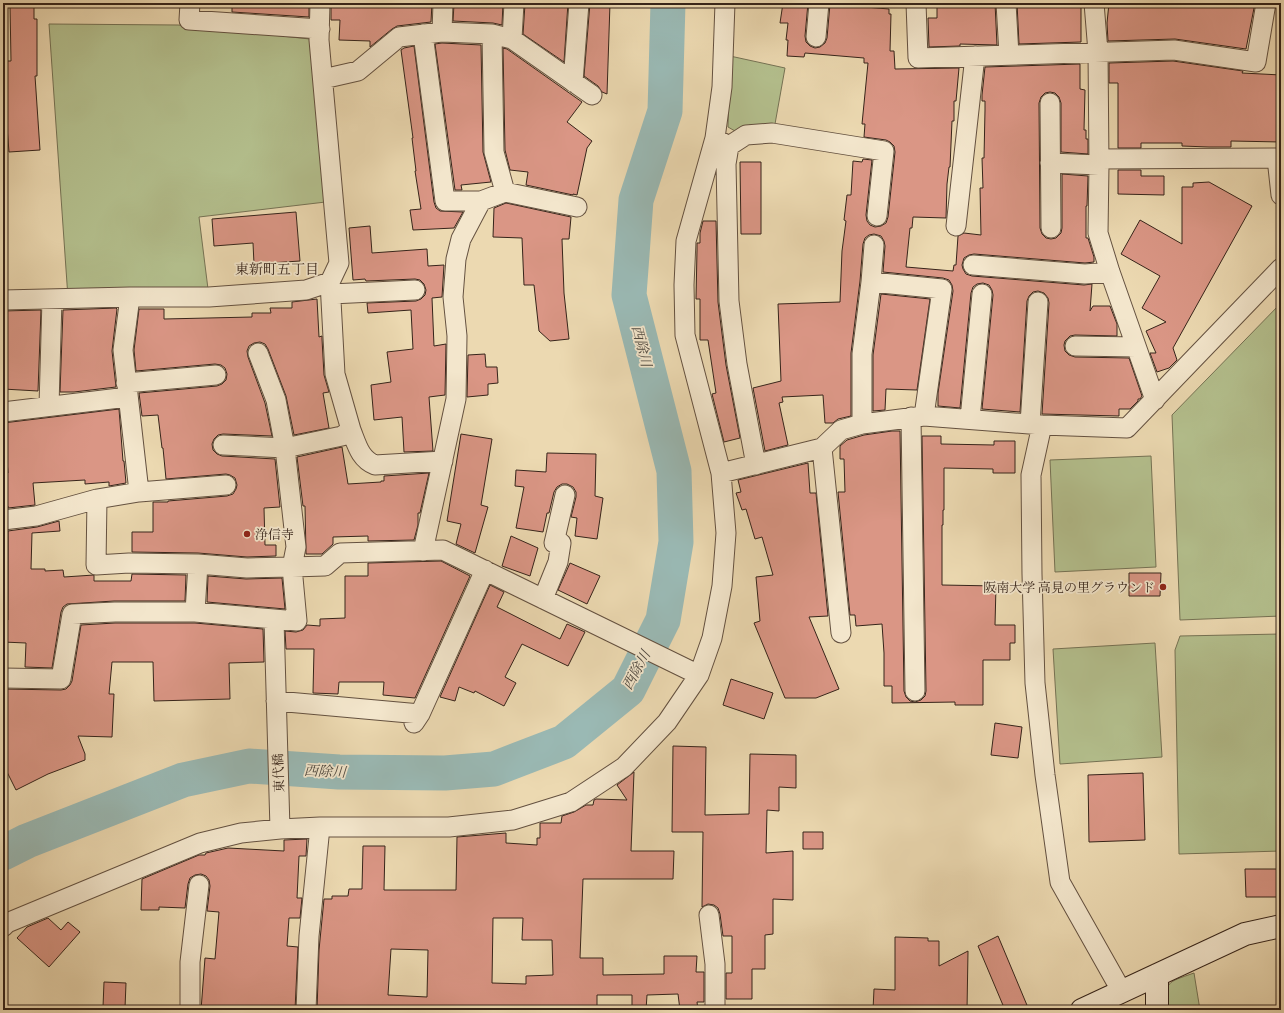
<svg xmlns="http://www.w3.org/2000/svg" width="1284" height="1013" font-family="'Gentium Book Plus','Noto Serif JP',serif">
<rect width="100%" height="100%" fill="#ecd9b1"/>
<filter id="stains"><feTurbulence type="fractalNoise" baseFrequency=".005" numOctaves="4"/><feColorMatrix values="0 0 0 0 .2 0 0 0 0 .09 0 0 0 0 .02 0 0 0 .5 -.17"/></filter>
<radialGradient id="worn" r=".72"><stop offset=".6" stop-color="#630" stop-opacity="0"/><stop offset="1" stop-color="#630" stop-opacity=".3"/></radialGradient>
<path fill="#b4c08e" stroke="#757254" d="M49,24L178,25L319,40L334,201L199,217L209,297L68,298Z
M730,56L785,68L775,124L750,125L735,131L728,127Z
M1281,303V616L1180,620L1172,415Z
M1151,456L1156,567L1055,572L1050,460Z
M1281,634V851L1179,854L1175,650L1180,636Z
M1155,643L1162,757L1060,764L1053,649Z
M1194,973L1200,1010H1166C1166,980 1166,983 1194,973Z"/>
<g fill="none" stroke-linecap="round" stroke-linejoin="round">
<path stroke="#9ab9b4" stroke-width="35" d="M3,853L27,841L183,780L249,766L339,772L445,773L494,769L564,742L628,690L663,620L676,542L674,471L629,295L636,200L665,111L668,3"/>
</g>
<path fill="#da9685" stroke="#36241a" fill-rule="evenodd" d="M232,3L309,5V17L232,12Z
M333,3H432L431,22L397,26L392,29L370,47V41L339,40L340,20H331V5H333Z
M455,3H503L502,25L493,23L453,21L454,4Z
M555,3H568L564,62L523,34L525,4L555,5Z
M590,3H610L607,94L602,92L598,86L584,76Z
M783,3H808L805,36L806,42L810,46L815,48L820,47L825,43L827,38L830,4L889,9V14H891L890,51H894L895,69L959,68L956,101H954V121H952L950,167H949L947,184L946,218L913,217L912,228H910L906,267L953,271L954,265H956L958,236L964,233L981,235L980,188H983L982,158H984L985,110V101H982V95L985,67L1080,64V89L1085,90L1084,130H1086V139H1088V154L1061,152V103L1059,97L1055,93L1050,92L1045,93L1041,97L1039,103L1040,228L1042,234L1046,238L1051,239L1056,238L1061,233L1062,228V174L1088,176L1087,206H1086V238H1088L1094,257V262L1085,263L974,254L969,255L964,258L962,265L963,269L966,274L972,276L1084,285L1092,284L1090,311L1093,306H1110L1117,324V336L1075,335L1070,336L1065,341L1064,345L1065,351L1069,355L1075,357L1129,358L1142,396L1140,399H1138V401L1130,409H1119V416L1042,414L1049,303L1048,298L1044,293L1038,291L1033,292L1029,296L1027,301L1020,412L982,409L993,295L992,290L989,285L983,283L977,284L973,287L971,293L960,408L938,406V393L953,291L952,285L949,280L943,278L883,272L885,246L884,241L881,236L874,234L869,235L865,238L863,244L860,281L851,353V416L838,419L833,423H825L823,395L782,397L783,402L779,403L788,445L765,451L753,388L781,381L778,304L840,302L842,251L846,221L844,220L847,195H851L853,161L862,162L863,159L872,160L866,215L867,221L870,225L875,227L881,226L886,223L888,217L895,152L894,146L890,142L886,140L864,137L865,124H862L868,63H864V58L805,53L804,57L787,56L788,40H786L788,23H780Z
M937,3H995L997,45L960,44V46L929,47L928,18H937Z
M1017,3H1081V42L1019,44Z
M1109,3H1255L1246,49L1175,39L1108,41L1107,23Z
M10,5H34V19H37V76H35L40,150L9,152L4,89H6V61H11Z
M442,43L481,45L483,152L491,182L461,185L462,190H455L435,44Z
M414,46L434,202L436,208L440,211L463,212L454,228L413,230L410,210L421,209L415,171H416L412,138H413L401,50L404,48Z
M503,48L507,49L582,102L567,122L592,141L587,148L577,195L573,194V195L526,185L528,172L510,170L505,150Z
M1173,61L1243,71L1242,73L1281,75V142L1231,141V147H1209L1182,146V143H1141V148H1118V83H1109V63Z
M740,162H761V234H741Z
M1118,170H1141V176H1164V195L1118,194Z
M1209,182L1252,206L1173,348L1177,360L1169,368L1157,372L1150,353H1156L1146,331L1166,322L1142,308L1160,276L1121,254L1140,220L1182,244V187H1193V183Z
M506,203L571,217L569,239H562L564,293L569,339L550,341L539,331L534,285H524L522,238L493,237L494,208Z
M296,212L300,261L254,264L253,243L214,246L212,219Z
M703,221H716L718,302L726,365L740,438L724,442L712,394L716,393L708,340H700V299H696L697,250V243H700V233Z
M370,226L372,253L427,249L428,266L444,265L442,297L432,298L434,346L446,344L445,395L429,397L433,451L404,452L402,417L374,420L371,385L391,382L387,352L413,349L411,310L368,313L367,303L416,301L421,299L425,295L426,290L424,284L420,280L415,279L366,281L365,279L353,280L349,228Z
M881,294L930,299L917,390L886,389L885,410L873,411V355Z
M317,299L319,337L322,336V339L324,375L329,392L323,393L329,428L294,435L286,396L268,349L265,344L260,342L254,343L249,346L247,351L248,357L265,403L272,436L223,434L218,435L214,439L212,444L213,450L217,454L222,456L275,459L280,507L264,508L265,545H276V556L247,557L198,553L132,552V532H153V502H168V501L227,496L233,494L236,489L237,485L235,478L230,475L226,474L166,479L163,448H162L158,415L142,416L139,393L217,386L222,384L226,380L227,374L225,368L221,365L215,364L136,371L134,350L139,309H164V319L252,317V313H271L270,308H292V302Z
M116,308L117,309L112,351L116,387L74,392H60L63,310Z
M41,310L38,391L3,389V311Z
M485,354L486,367H497L498,383L488,384V395L467,397L468,355Z
M119,409L123,461H124L126,483L109,486V482L85,484V480L33,483L35,505L8,508V506L3,507V474L8,473L5,435H3V423Z
M892,431H900L904,691L906,697L910,701L915,702L921,700L925,696L926,691L922,436H941V444L994,445V441H1015V473H993V469L944,468V510H943V525H942V585L996,586L995,625H1015V643H1010V660H983V705H955V702L892,703V686H884V653L882,624L856,626L855,615H850L838,492H845L844,459H840V446L847,440L864,435Z
M461,434L492,439L481,505L488,507L475,553L456,544L461,524L447,521Z
M342,447L348,484L381,482V481H384V476L429,473L420,513H418V525L414,540L368,541V536L333,537V544L322,554H306L305,506H303L297,457Z
M547,453L596,454L595,496L603,498L597,539L575,536L577,518L571,517L576,497V492L573,487L567,484H562L557,487L554,492L549,513H547L543,532L516,528L524,487L515,486L516,470L546,472Z
M808,463L810,493H816L828,616L809,617L839,689L816,698H785L754,623L760,621L756,577L773,575L762,537L755,539L746,509L742,510L736,493L741,492L738,480Z
M59,521L60,531L32,533L31,569H45V571L63,570L64,577L94,575V581H131L132,574L186,575L185,601H114L67,604L63,607L61,612L52,668L25,667L26,643L3,642V620H8V531L37,527Z
M511,536L538,548L530,576L502,566Z
M441,561L470,576L415,698L383,695L384,682H339L338,694L313,693L314,649H286L285,631L296,632L303,630L307,625L320,626V619L345,618V576H368V563Z
M570,563L600,576L587,604L558,590Z
M1129,573H1161L1160,596H1129Z
M208,576L246,579L282,578L285,609L207,602Z
M490,585L504,592L497,607L560,639L567,624L585,632L568,666L522,644L505,677L516,683L504,706L475,691L474,693L459,687L455,701L440,697Z
M115,623H195L263,629L264,662L229,663L230,699L154,701L153,662H112L109,694H114L112,737L78,736L85,754V760L48,774L16,790L3,764V689L61,690L66,689L70,685L72,681L81,625Z
M731,679L773,693L764,719L723,705Z
M995,723L1022,727L1018,758L991,755Z
M673,746L706,747L705,815L749,814L750,754L796,755V788L779,787V811L767,810L766,853L793,851V900L773,899V934L765,935V969H752V999H726V973H732V936H723L720,914L718,908L714,905L708,904L702,907L703,832H672Z
M634,772L631,851H674L673,879H583L580,958H603V975L664,974V956H697L696,972H704V1002H697L698,1010H680L678,994L647,995L646,1010H632V995H597V1010H317L319,950L324,899H332V896H348L349,889H362L363,846H385L384,890H456L457,837L506,833V843L537,845V838H540V823H561L562,816L574,812L586,805H593L594,800L596,799L627,800L617,785ZM493,918H523L522,940H552L553,975L526,976V984L492,983ZM391,949L428,950L427,997L388,995Z
M1143,773L1145,840L1089,842L1088,775Z
M803,832H823V849H803Z
M307,839L306,856H299L297,898H302L300,918H289L287,946L298,947L295,1010H201L205,958L215,959L219,912L207,911L210,886L209,880L206,876L201,874L195,875L190,878L188,884L185,908L159,907V910H141L142,879L199,855H205L206,853L228,848L284,851V840Z
M1245,869H1281V897H1246Z
M48,918L61,930L68,922L80,932L49,967L17,938L27,927Z
M998,936L1029,1010H1005L978,946Z
M895,937L928,938V941H939V966L968,951L967,1010H873L874,989L895,990Z
M104,982L126,983L125,1008L103,1007Z"/>
<g fill="none" stroke-linecap="round" stroke-linejoin="round">
<g stroke="#645140" stroke-width="21">
<path id="street" d="M190,3L189,20L320,29
M916,3L918,58L1174,50L1256,62L1266,3
M1006,3L1009,55
M1094,3L1098,52L1099,165L1098,233L1110,272L1155,400
M442,32L443,3
M423,34L445,201H481L505,192L577,207
M492,34L494,152L505,192
M816,37L819,3
M512,39L514,3
M323,79L358,71L399,37L442,32L492,34L512,39L592,95
M573,82L579,3
M1050,103L1051,228
M718,140L729,146L746,135L772,133L884,151L877,216
M729,146L726,164L729,301L737,364L756,465
M1099,159L1277,158L1281,195
M1050,163L1099,165
M956,226L975,56
M973,265L1085,274L1110,272
M871,282L942,289L924,416
M331,294L415,290
M3,300L130,297H209L306,290L330,282L339,263L319,40L320,3
M1075,346L1136,347
M126,383L216,375
M49,406L52,299
M3,412L128,397
M911,417L915,691
M970,419L982,294
M862,424V354L871,282L874,245
M1030,424L1038,302
M1042,425L1031,475L1032,574L1035,683L1045,775L1060,882L1122,992
M351,430C357,445 360,459 375,465L443,461
M223,445L285,448L342,436L351,430L335,374L330,282
M822,448L841,633
M721,473L822,448L841,430L862,424L924,416L1042,425L1127,428L1281,268
M139,492L226,485
M97,499L96,565L129,563L198,564L247,568L292,567L296,547L285,448L276,400L258,353
M3,520L36,516L97,499L139,492L123,350L130,297
M423,551L456,399L457,336L453,297L456,259L461,239L481,201
M543,599L558,562L561,543H554L565,495
M195,612L198,564
M274,620L280,829
M3,678L61,679L72,614L115,612H195L297,621L292,567L325,566L340,553L443,550L699,675
M276,701L420,714
M414,723L420,714L485,570
M709,915L715,964V1010
M3,927L7,923L200,843L241,833L280,829L320,827H449L513,820L571,802L624,767L667,722L699,675L712,638L722,586L726,533L721,473L685,335L684,285L686,241L715,138L722,87L725,3
M190,1010V962L199,885
M306,1010L309,936L320,827"/>
</g>
<g stroke="#36241a" stroke-width="24">
<path id="secondary" d="M1082,1010L1245,934L1281,926
M1157,1010V975"/>
</g>
<use href="#street" stroke="#f3e6cc" stroke-width="19"/>
<use href="#secondary" stroke="#f3e6cc" stroke-width="22"/>
</g>
<g fill="#8f2418" stroke="#f3e6cc" stroke-width="1.5">
<circle cx="247" cy="534" r="4"/>
<circle cx="1163" cy="587" r="4"/>
</g>
<g text-anchor="middle" stroke-width="3.5" stroke-linejoin="round" paint-order="stroke">
<g font-size="13" fill="#36241a" stroke="#f3e6cc" text-anchor="start">
<text x="255" y="539">浄信寺</text>
<text x="1155" y="592" text-anchor="end">阪南大学 高見の里グラウンド</text>
</g>
<g font-size="13" fill="#36241a" stroke="#f3e6cc">
<text transform="translate(278 773) rotate(-92)" y="5">東代橋</text>
</g>
<g font-size="14" fill="#36241a" stroke="#f3e6cc">
<text x="277" y="274">東新町五丁目</text>
</g>
<g font-size="14" font-style="italic" fill="#4f4940" stroke="#f3e6cc">
<text transform="translate(642 346) rotate(76)" y="5">西除川</text>
<text transform="translate(636 670) rotate(-61)" y="5">西除川</text>
<text transform="translate(325 771) rotate(3)" y="5">西除川</text>
</g>
</g>
<rect width="1284" height="1013" fill="none" stroke="#ecd9b1" stroke-width="16"/>
<rect x="4" y="4" width="1276" height="1005" fill="none" stroke="#36241a" stroke-width="2"/>
<rect x="8" y="8" width="1268" height="997" fill="none" stroke="#36241a"/>
<rect width="100%" height="100%" filter="url(#stains)"/>
<rect width="100%" height="100%" fill="url(#worn)"/>
</svg>
